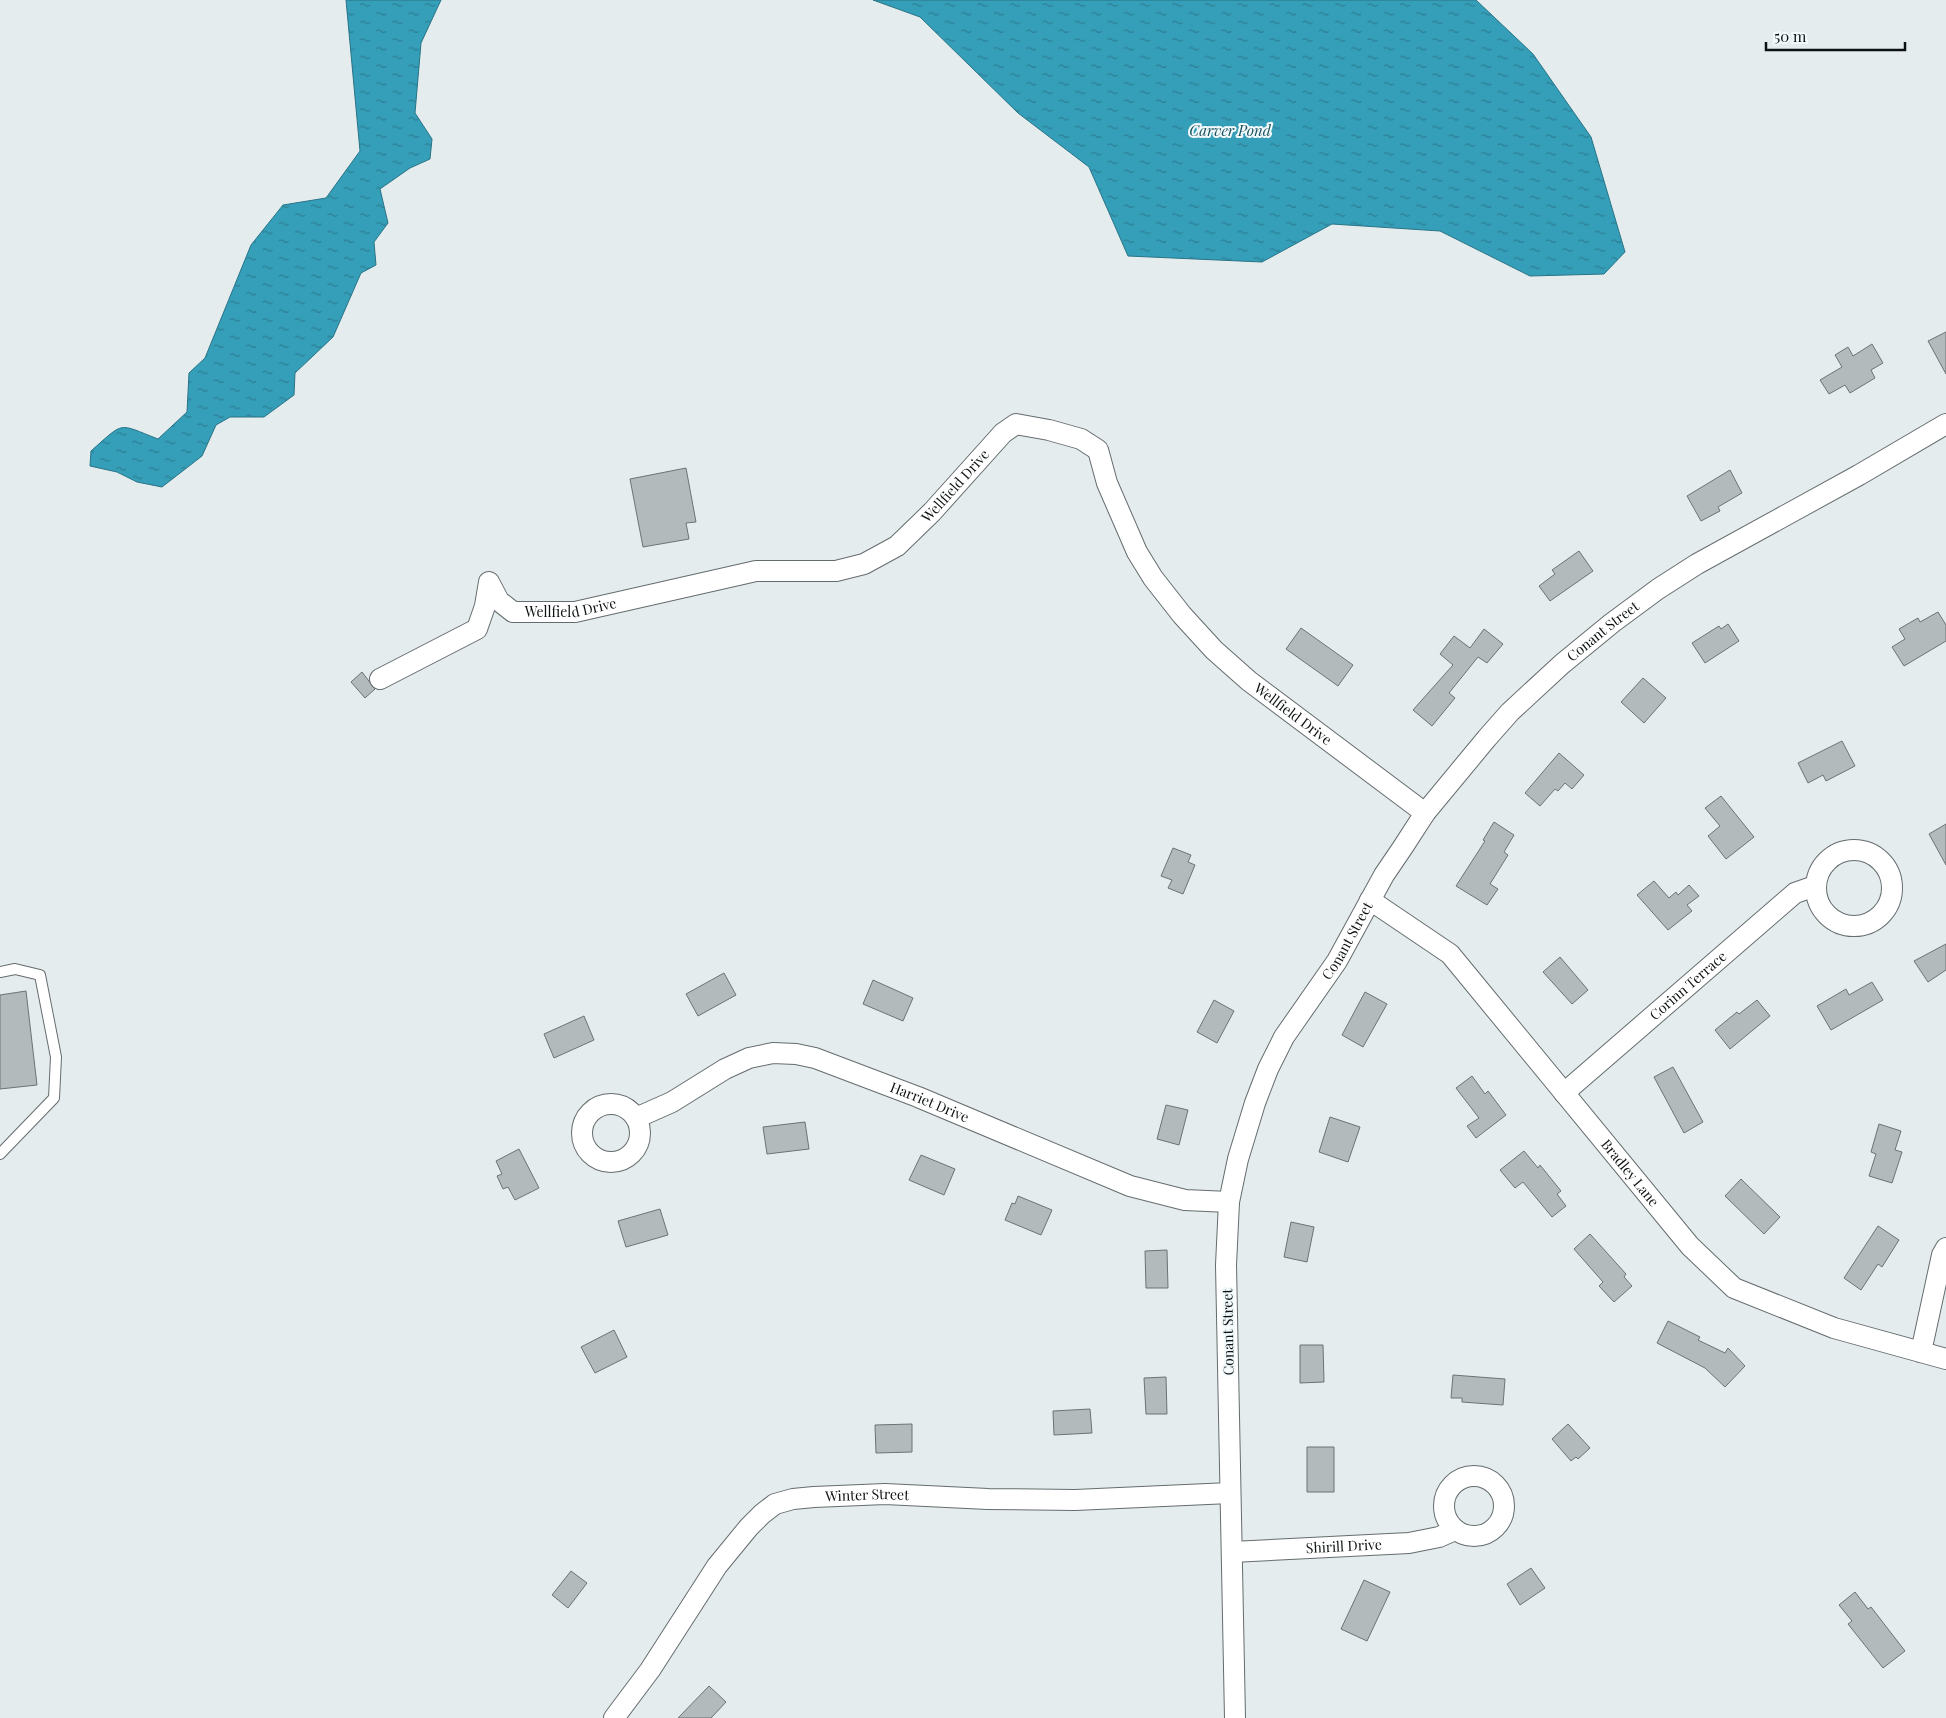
<svg xmlns="http://www.w3.org/2000/svg" width="1946" height="1718" font-family="'Playfair Display',serif">
<defs>
<pattern id="water-ripples" width="26" height="14" patternUnits="userSpaceOnUse" patternTransform="scale(1.25)"><rect width="26" height="14" fill="#359eb8"/><path d="M2 4q2-2 4 0t4 0M15 11q2-2 4 0t4 0" fill="none" stroke="#2b7f94"/></pattern>
</defs>
<rect width="100%" height="100%" fill="#e4ecee"/>
<path fill="url(#water-ripples)" stroke="#297486" d="M346,0H441L421,43L415,113L432,139L430,159L410,168L380,189L388,223L374,242L376,265L361,273L333,337L295,373L294,395L264,417H230L216,425L202,456L162,487L137,482L117,472L90,466L91,451C125,421 117,423 158,439L187,412L189,373L205,358L251,245L283,205L326,198L360,151Z
M873,0H1476L1533,54L1591,137L1625,252L1604,274L1530,276L1440,231L1332,224L1262,262L1128,256L1089,167L1018,113L920,17Z"/>
<path fill="#b2babc" stroke="#6c7375" d="M1946,332V374L1928,341Z
M1872,344L1883,363L1871,370L1875,378L1850,393L1845,385L1829,394L1820,380L1842,367L1835,355L1848,347L1853,356Z
M686,468L696,522L686,523L689,539L643,547L630,479Z
M1730,470L1742,493L1718,507L1720,511L1701,521L1687,496Z
M1579,551L1593,571L1550,601L1539,586L1555,574L1552,570Z
M1938,612L1946,625V641L1904,666L1892,647L1905,639L1899,629L1918,618L1920,622Z
M1728,624L1739,641L1705,663L1692,643L1719,626L1721,629Z
M1301,628L1353,665L1338,686L1286,649Z
M1484,629L1503,644L1487,663L1478,657L1449,693L1455,698L1432,726L1413,710L1453,665L1440,654L1454,636L1470,648Z
M362,672L375,689L365,698L351,682Z
M1643,678L1666,698L1644,723L1621,702Z
M1842,741L1855,766L1826,781L1823,775L1808,783L1798,763Z
M1559,753L1584,775L1572,789L1565,783L1558,791L1555,789L1540,806L1525,793Z
M1721,796L1754,837L1726,859L1708,836L1720,826L1705,808Z
M1494,822L1514,835L1504,852L1508,855L1490,884L1498,889L1487,905L1456,886L1485,841L1483,840Z
M1946,824V865L1929,834Z
M1173,848L1191,855L1188,862L1195,865L1183,894L1168,888L1172,880L1161,876Z
M1654,881L1669,898L1676,892L1678,895L1689,885L1699,896L1687,905L1692,911L1668,930L1637,895Z
M1946,944V970L1928,982L1914,961Z
M1560,957L1588,990L1572,1004L1543,972Z
M724,973L736,995L698,1016L686,994Z
M873,980L913,998L903,1021L863,1004Z
M1872,982L1883,1000L1831,1030L1817,1006L1846,989L1849,995Z
M26,991L37,1085L0,1089V995Z
M1365,992L1387,1004L1363,1047L1342,1035Z
M1214,1000L1234,1011L1217,1043L1197,1032Z
M1757,1000L1770,1016L1730,1049L1715,1030L1737,1012L1739,1014Z
M584,1016L594,1040L554,1058L544,1034Z
M1673,1067L1703,1122L1684,1133L1654,1077Z
M1472,1076L1485,1094L1488,1091L1506,1115L1476,1138L1467,1126L1479,1118L1456,1088Z
M1166,1105L1188,1110L1179,1145L1157,1139Z
M1330,1117L1360,1127L1348,1162L1319,1152Z
M805,1122L809,1149L767,1154L763,1127Z
M1879,1124L1901,1131L1895,1150L1902,1152L1892,1183L1869,1176L1876,1154L1871,1152Z
M519,1149L539,1188L515,1200L508,1187L503,1189L497,1176L502,1174L496,1161Z
M1524,1151L1538,1168L1540,1165L1561,1191L1557,1194L1566,1206L1552,1217L1523,1182L1515,1188L1500,1170Z
M921,1155L955,1169L944,1195L909,1180Z
M1741,1179L1780,1217L1764,1234L1725,1196Z
M1018,1196L1052,1210L1041,1235L1005,1220L1012,1203L1015,1204Z
M660,1209L668,1235L626,1247L618,1221Z
M1291,1222L1314,1227L1307,1262L1284,1257Z
M1878,1226L1899,1240L1882,1267L1878,1264L1861,1290L1844,1278Z
M1590,1234L1626,1274L1624,1277L1632,1286L1614,1302L1599,1286L1603,1282L1574,1249Z
M1167,1250L1168,1288H1146L1145,1251Z
M1668,1321L1700,1337L1698,1340L1725,1353L1728,1348L1745,1366L1725,1387L1705,1368L1657,1343Z
M614,1330L627,1357L595,1373L581,1347Z
M1300,1345H1323L1324,1382L1300,1383Z
M1453,1375L1505,1379L1503,1405L1462,1402V1398H1451Z
M1166,1377L1167,1414H1146L1144,1378Z
M1090,1409L1092,1433L1054,1435L1053,1411Z
M912,1424V1452L876,1453L875,1425Z
M1568,1424L1590,1448L1578,1459L1576,1457L1571,1461L1552,1439Z
M1307,1447H1334V1492H1307Z
M1531,1568L1545,1588L1520,1605L1507,1584Z
M571,1571L587,1583L568,1608L552,1595Z
M1364,1580L1390,1592L1367,1641L1341,1629Z
M1855,1592L1868,1609L1871,1607L1905,1651L1883,1668L1848,1624L1852,1621L1839,1605Z
M709,1686L726,1702L711,1718H678Z"/>
<g fill="none" stroke-linecap="round" stroke-linejoin="round">
<g stroke="#656c6e" stroke-width="12">
<path id="lane" d="M0,972L15,969L40,975L56,1057L54,1098L0,1154"/>
</g>
<g stroke="#656c6e" stroke-width="22">
<g id="street">
<path id="s1" d="M380,679L477,629L485,606L489,582L499,601L513,612H575L756,571H836L864,564L897,546L932,512L1003,433L1016,424L1049,430L1081,439L1098,450L1107,483L1137,552L1153,578L1182,615L1214,650L1249,681L1425,813"/>
<circle cx="1854" cy="888" r="38"/>
<path id="s2" d="M1370,900L1450,954L1690,1246L1734,1288L1834,1328L1946,1359"/>
<path id="s3" d="M1564,1093L1795,893L1815,886"/>
<circle cx="611" cy="1133" r="29"/>
<path id="s4" d="M636,1118L672,1102L725,1069L749,1058L773,1053L796,1054L815,1058L918,1097L1130,1186L1185,1200L1229,1202"/>
<path d="M1921,1352L1942,1255L1946,1248"/>
<circle cx="1474" cy="1506" r="30"/>
<path id="s5" d="M1232,1552L1409,1543L1439,1537L1455,1530"/>
<path id="s6" d="M614,1718L650,1670L717,1566L749,1527L762,1514L775,1504L793,1499L814,1497L885,1494L988,1499L1075,1500L1230,1493"/>
<path id="s7" d="M1235,1718L1226,1265L1229,1202L1238,1159L1255,1103L1268,1069L1284,1037L1337,961L1384,875L1403,847L1425,813L1487,738L1510,712L1562,664L1612,623L1658,589L1697,564L1859,475L1946,424"/>
</g>
</g>
<use href="#lane" stroke="#fff" stroke-width="10"/>
<use href="#street" stroke="#fff" stroke-width="20"/>
</g>
<g text-anchor="middle" stroke-width="4" stroke-linejoin="round" paint-order="stroke">
<g font-size="14" fill="#0e1112" stroke="#f1f9fb">
<text dy="5" stroke="none"><textPath href="#s1" startOffset="675">Wellfield Drive</textPath></text>
<text dy="5" stroke="none"><textPath href="#s1" startOffset="255">Wellfield Drive</textPath></text>
<text dy="5" stroke="none"><textPath href="#s7" startOffset="1211">Conant Street</textPath></text>
<text dy="5" stroke="none"><textPath href="#s1" startOffset="1185">Wellfield Drive</textPath></text>
<text dy="5" stroke="none"><textPath href="#s7" startOffset="806">Conant Street</textPath></text>
<text dy="5" stroke="none"><textPath href="#s3" startOffset="164">Corinn Terrace</textPath></text>
<text dy="5" stroke="none"><textPath href="#s4" startOffset="318">Harriet Drive</textPath></text>
<text dy="5" stroke="none"><textPath href="#s2" startOffset="380">Bradley Lane</textPath></text>
<text transform="translate(1228 1332) rotate(-91)" y="5">Conant Street</text>
<text dy="5" stroke="none"><textPath href="#s6" startOffset="362">Winter Street</textPath></text>
<text dy="5" stroke="none"><textPath href="#s5" startOffset="112">Shirill Drive</textPath></text>
</g>
<g font-size="15" font-style="italic" fill="#185160" stroke="#f1f9fb">
<text x="1230" y="136">Carver Pond</text>
</g>
</g>
<path d="M1766 42v8h139v-8" fill="none" stroke="#0e1112" stroke-width="2.5"/>
<text x="1774" y="42" font-size="15" fill="#0e1112" stroke="#f1f9fb" stroke-width="4" paint-order="stroke">50 m</text>
</svg>
